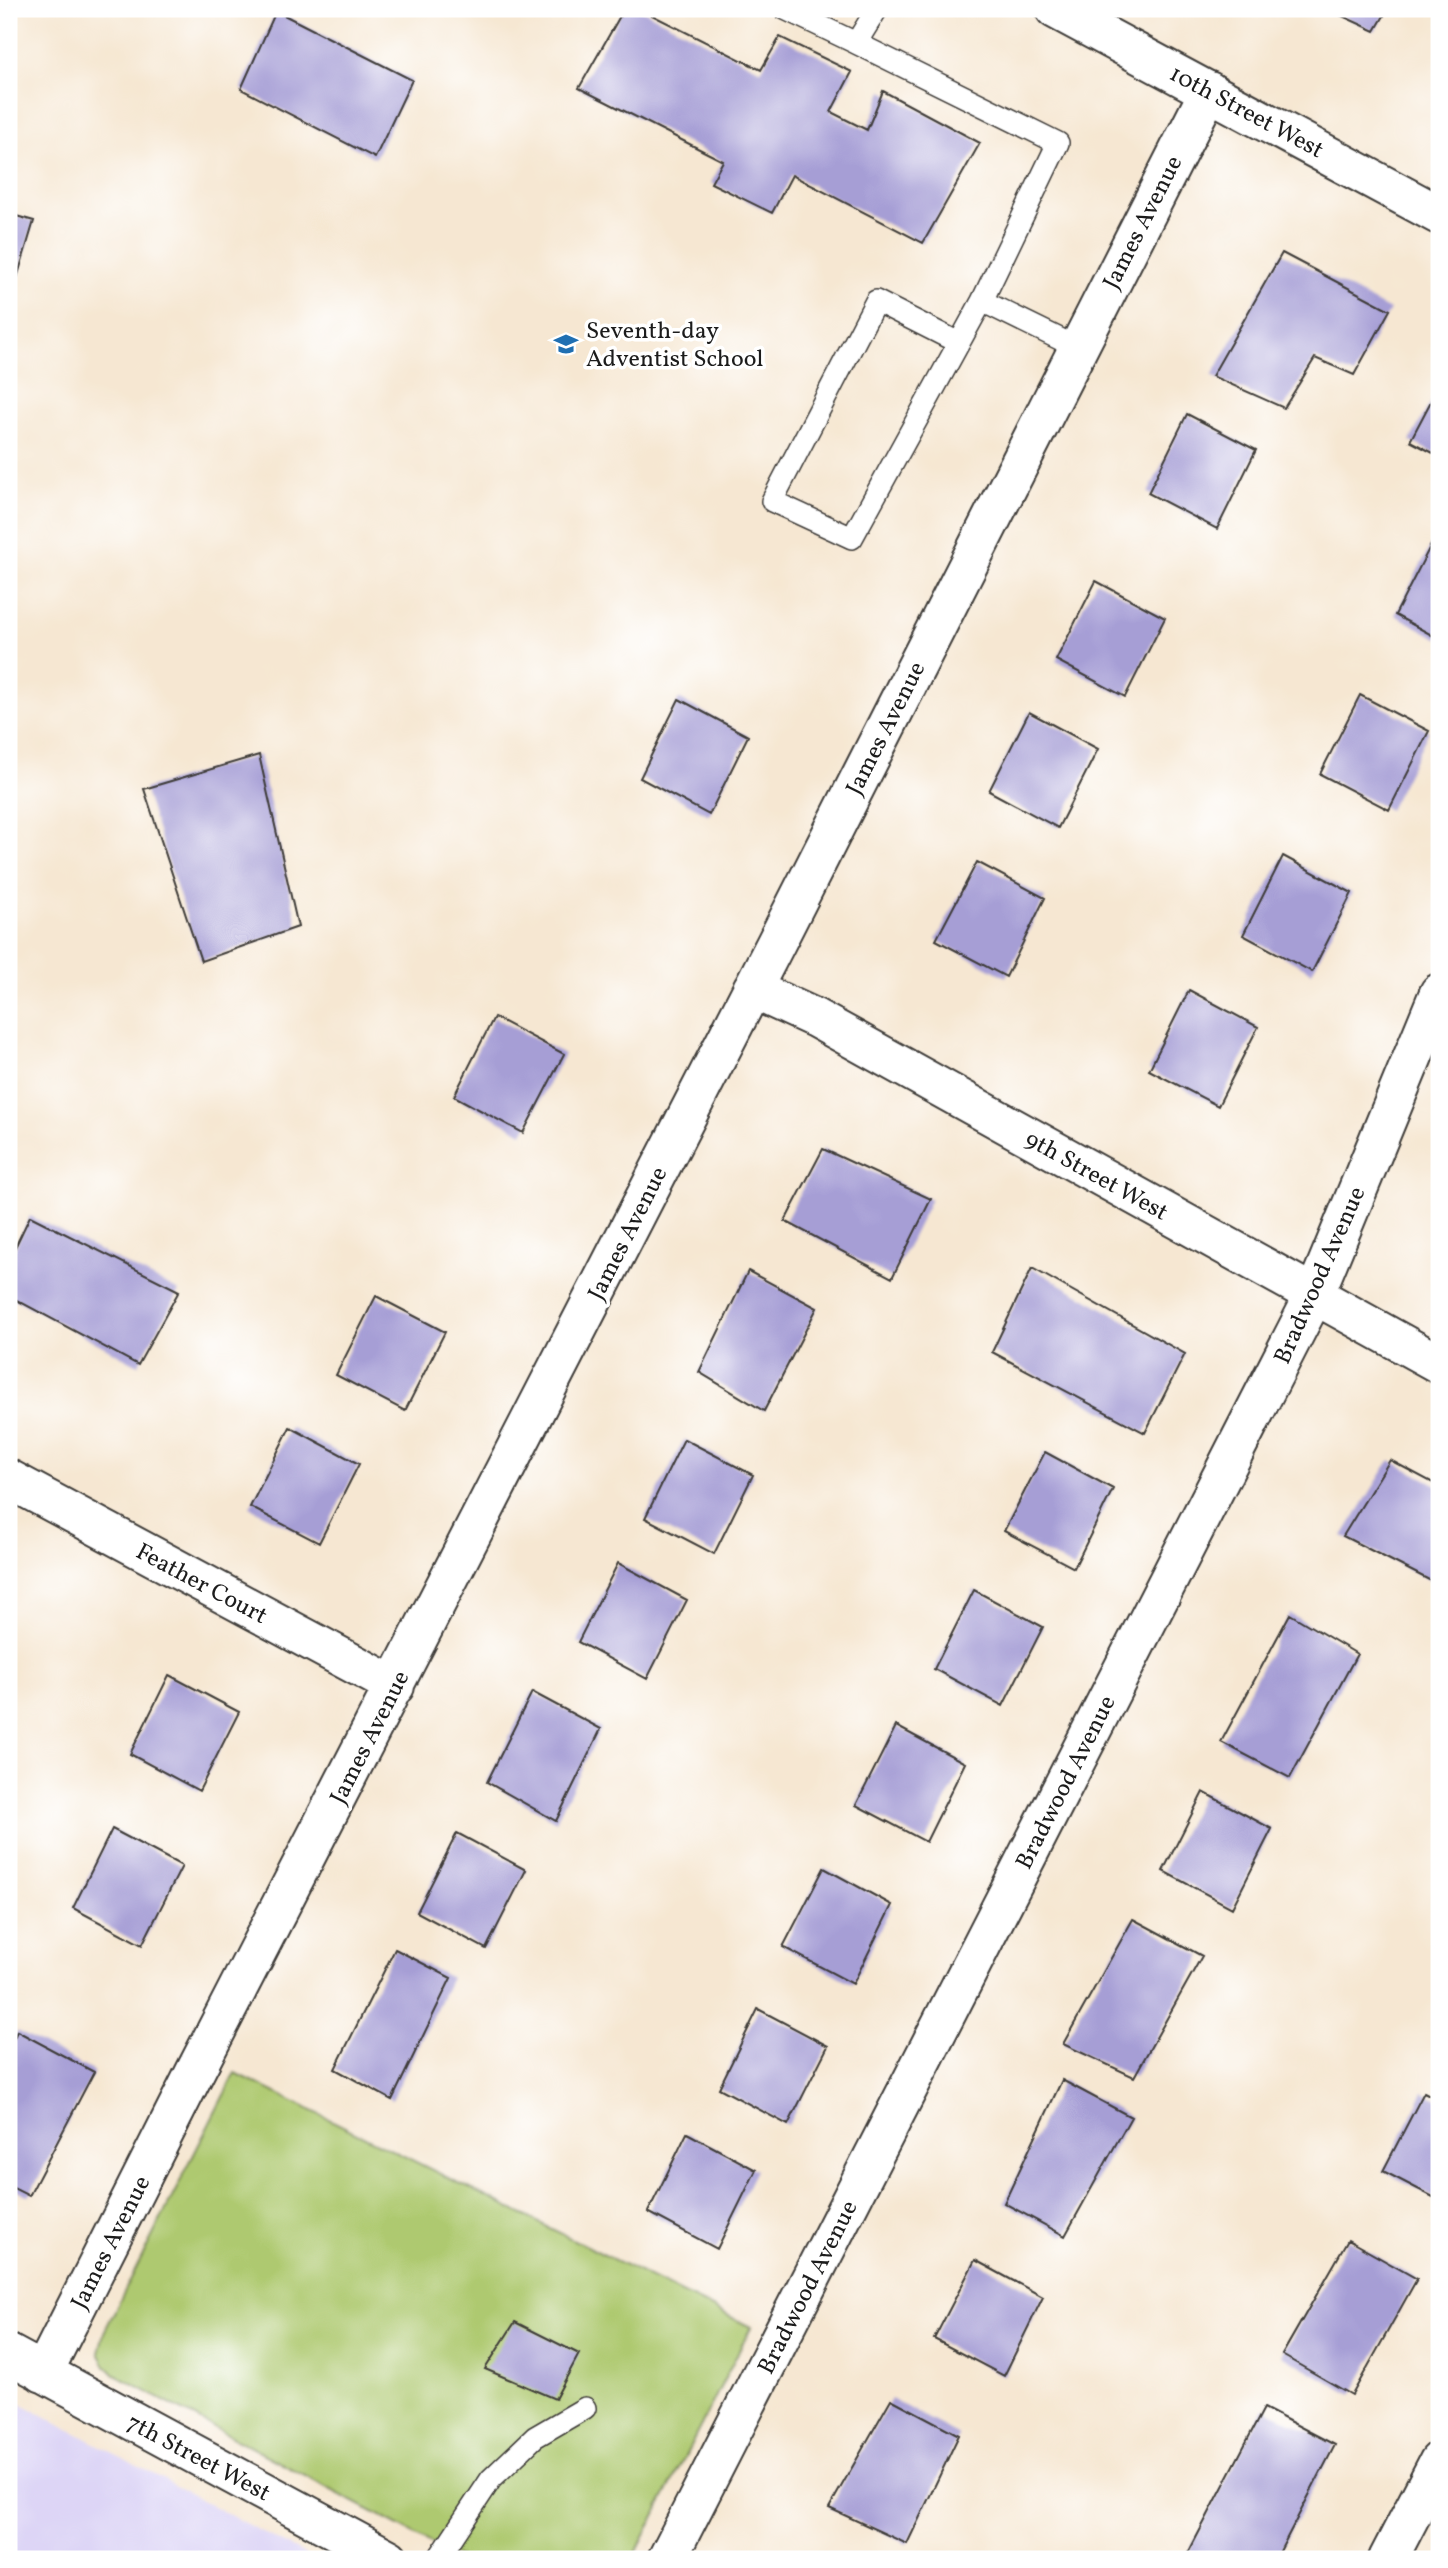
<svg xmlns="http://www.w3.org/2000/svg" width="1448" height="2568" font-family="Vollkorn,serif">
<rect width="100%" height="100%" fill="#fff"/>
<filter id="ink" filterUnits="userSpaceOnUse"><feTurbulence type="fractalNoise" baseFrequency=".0143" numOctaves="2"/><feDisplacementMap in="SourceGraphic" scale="14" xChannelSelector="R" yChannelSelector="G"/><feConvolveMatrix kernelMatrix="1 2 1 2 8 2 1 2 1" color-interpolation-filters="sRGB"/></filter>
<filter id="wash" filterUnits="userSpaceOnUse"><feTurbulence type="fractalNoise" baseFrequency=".00686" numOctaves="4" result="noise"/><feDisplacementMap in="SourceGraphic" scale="28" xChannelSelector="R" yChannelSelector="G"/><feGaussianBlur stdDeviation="1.57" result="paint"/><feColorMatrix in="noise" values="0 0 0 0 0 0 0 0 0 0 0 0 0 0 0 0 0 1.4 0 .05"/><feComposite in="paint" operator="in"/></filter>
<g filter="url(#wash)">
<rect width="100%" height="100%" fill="#f6e7d2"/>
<path fill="#ddd5f6" d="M9,2397L312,2559H9Z"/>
<path fill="#aec96f" stroke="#657246" stroke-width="2" d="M235,2073L751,2327L633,2559H461L115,2375L106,2366L99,2353L104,2332Z"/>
<g id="blocks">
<path fill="#a69ed5" d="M624,9H640L761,70L780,37L852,72L831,112L867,130L883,91L980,143L923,243L792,175L772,213L711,183L723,161L579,88Z
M1327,9H1388L1375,31Z
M276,11L412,80L375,158L241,89Z
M9,214L34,221L9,305Z
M1282,253L1390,310L1354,375L1315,358L1284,408L1212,376Z
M1439,386V456L1410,441Z
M1187,414L1256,450L1217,529L1148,493Z
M1435,537L1439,539V639L1395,615Z
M1096,581L1165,618L1125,697L1056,660Z
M1360,695L1429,731L1389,810L1320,774Z
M679,699L748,736L709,815L640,778Z
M1029,712L1098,749L1058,828L989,791Z
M259,755L298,927L201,961L144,789Z
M1283,856L1352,893L1312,972L1243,935Z
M977,862L1045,898L1006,977L936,940Z
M1189,990L1258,1027L1218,1106L1149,1070Z
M494,1017L564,1054L523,1133L454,1096Z
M823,1149L931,1199L892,1278L785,1221Z
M30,1216L179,1291L138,1365L9,1296V1260Z
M1032,1268L1185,1354L1145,1433L992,1352Z
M748,1271L817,1308L764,1411L699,1372Z
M376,1296L445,1332L405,1411L336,1375Z
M290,1427L359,1464L319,1543L250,1507Z
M684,1439L753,1475L714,1554L645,1518Z
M1045,1452L1113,1489L1074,1568L1004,1531Z
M1390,1460L1439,1486V1585L1343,1536Z
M618,1563L687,1600L647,1679L578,1642Z
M974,1590L1043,1627L1003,1706L934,1669Z
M1290,1614L1357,1654L1290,1778L1221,1742Z
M169,1675L239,1712L199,1791L130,1754Z
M532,1692L601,1729L556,1821L487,1782Z
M896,1726L965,1763L926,1842L856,1805Z
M1203,1792L1272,1829L1232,1908L1163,1871Z
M112,1829L182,1866L142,1945L73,1908Z
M457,1833L526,1870L486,1949L417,1912Z
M824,1868L892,1905L853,1984L783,1947Z
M1133,1919L1202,1956L1134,2077L1063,2044Z
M395,1949L451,1978L392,2100L335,2069Z
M758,2009L828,2046L788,2125L719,2088Z
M17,2031L94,2072L29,2196L9,2186V2049Z
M1062,2080L1131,2117L1065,2236L1004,2203Z
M1424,2092L1439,2100V2200L1383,2171Z
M687,2133L756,2170L717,2249L648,2212Z
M1348,2240L1417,2279L1352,2395L1282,2355Z
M975,2260L1043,2297L1004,2376L934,2339Z
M515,2322L579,2354L555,2399L485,2369Z
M891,2399L959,2435L907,2544L829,2508Z
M1264,2408L1335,2445L1276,2559H1185Z"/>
</g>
</g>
<g filter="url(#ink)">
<use href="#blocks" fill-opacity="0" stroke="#3d3a37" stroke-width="2"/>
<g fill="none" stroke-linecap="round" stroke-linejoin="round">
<g stroke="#3d3a37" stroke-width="24">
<path id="service" d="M785,9L856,43L877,9
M856,43L1058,143L982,301L1078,348
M959,343L876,301L772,501L852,538L982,301
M438,2559L491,2479L535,2437L585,2408"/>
</g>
<g stroke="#3d3a37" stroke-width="42">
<path id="minor" d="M752,989L815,1018L1439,1364
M9,1479L395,1686
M9,2354L389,2559
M43,2373L196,2070L776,943L1209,91
M667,2559L1314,1296L1439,993
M1388,2559L1439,2461"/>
</g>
<g stroke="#3d3a37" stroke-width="42">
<path id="tertiary" d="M1055,9L1439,215"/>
</g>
<use href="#service" stroke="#fff" stroke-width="21"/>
<use href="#minor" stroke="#fff" stroke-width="38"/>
<use href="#tertiary" stroke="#fff" stroke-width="38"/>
</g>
</g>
<defs>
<g id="school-bare" transform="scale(1.89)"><path d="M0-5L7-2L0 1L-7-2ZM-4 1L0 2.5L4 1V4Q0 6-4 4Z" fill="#1f6fb2" stroke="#fff" stroke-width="2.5" paint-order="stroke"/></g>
</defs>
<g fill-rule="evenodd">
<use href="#school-bare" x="566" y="344"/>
</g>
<g text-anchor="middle" stroke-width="7" stroke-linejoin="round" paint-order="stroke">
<g font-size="24" fill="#1c1c1c" stroke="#fff">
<text transform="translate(1247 111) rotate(28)" y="8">10th Street West</text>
<text transform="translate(1142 222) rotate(-63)" y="8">James Avenue</text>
<text transform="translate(885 728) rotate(-63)" y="8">James Avenue</text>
<text transform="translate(1097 1175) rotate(29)" y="8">9th Street West</text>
<text transform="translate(627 1233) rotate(-63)" y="8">James Avenue</text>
<text transform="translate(1319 1275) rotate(-66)" y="8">Bradwood Avenue</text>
<text transform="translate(202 1583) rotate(28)" y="8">Feather Court</text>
<text transform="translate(369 1737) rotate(-63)" y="8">James Avenue</text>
<text transform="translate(1065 1782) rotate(-63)" y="8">Bradwood Avenue</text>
<text transform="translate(110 2242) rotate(-63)" y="8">James Avenue</text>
<text transform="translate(807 2287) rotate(-63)" y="8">Bradwood Avenue</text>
<text transform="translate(199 2457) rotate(28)" y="8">7th Street West</text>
</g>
<g font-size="24" fill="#1c1c1c" stroke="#fff" text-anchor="start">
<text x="586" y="338">Seventh-day<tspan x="586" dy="28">Adventist School</tspan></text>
</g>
</g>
<rect width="1448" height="2568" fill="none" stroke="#fff" stroke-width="35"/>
</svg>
